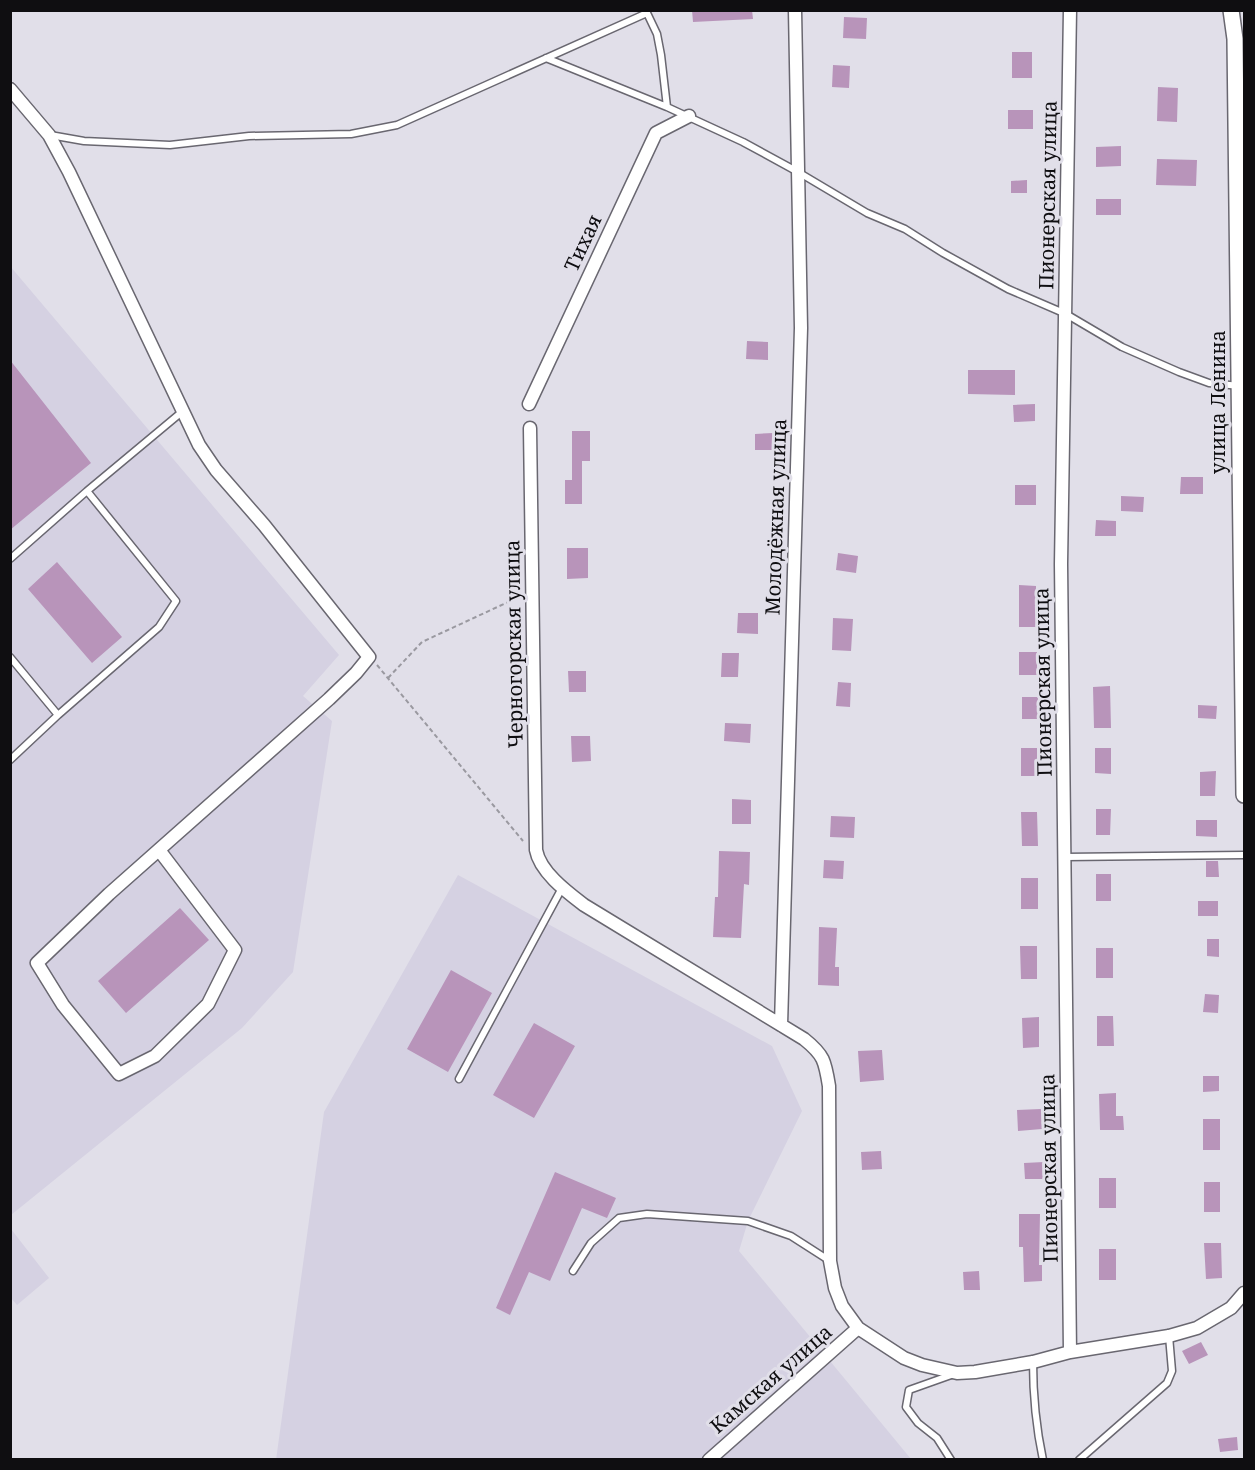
<svg xmlns="http://www.w3.org/2000/svg" width="1255" height="1470" font-family="'Noto Serif',serif">
<rect width="100%" height="100%" fill="#e1dfe9"/>
<path fill="#d5d1e2" d="M10,266L339,655L303,696L332,721L293,972L242,1028L11,1215Z
M458,875L772,1046L802,1111L748,1221L739,1251L911,1459L276,1460L324,1112Z
M11,1229L49,1278L17,1305L11,1298Z"/>
<path fill="#b894ba" d="M692,10H752L753,19L693,22Z
M844,17L867,18L866,39L843,38Z
M1012,52H1032V78H1012Z
M833,65L850,66L849,88L832,87Z
M1158,87L1178,88L1177,122L1157,121Z
M1008,110H1033V129H1008Z
M1121,146V166L1096,167V147Z
M1157,159L1197,160L1196,186L1156,185Z
M1027,180V193H1011V181Z
M1096,199H1121V215H1096Z
M747,341L768,342V360L746,359Z
M10,360L91,463L10,530Z
M968,370H1015V395L968,394Z
M1035,404V421L1014,422L1013,405Z
M572,431H590V461H582V504H565V480H572Z
M773,433L774,450H755V434Z
M1181,477H1203V494H1180Z
M1015,485H1036V505H1015Z
M1121,496L1144,497L1143,512L1121,511Z
M1096,520L1116,521V536H1095Z
M567,548H588V578L567,579Z
M838,553L858,556L856,573L836,570Z
M57,562L122,637L92,663L28,589Z
M1019,585L1036,586V627H1019Z
M738,613H758V634L737,633Z
M833,618L853,619L851,651L832,650Z
M1019,652H1037V675H1019Z
M722,653H739L738,677H721Z
M568,671H586V692H569Z
M838,682L851,683L850,707L836,706Z
M1110,686L1111,728H1094L1093,687Z
M1022,697H1038V719H1022Z
M1198,705L1217,706L1216,719L1198,718Z
M725,723L751,724L750,743L724,741Z
M571,736H590L591,761L572,762Z
M1021,748H1037V776H1021Z
M1095,748H1111V774L1095,773Z
M1216,771L1215,796H1200V772Z
M732,799L751,800V824H732Z
M1096,809H1111L1110,835H1096Z
M1021,812H1037L1038,846H1022Z
M831,816L855,817L854,838L830,837Z
M1196,820H1217V837L1196,836Z
M719,851L750,852L749,885L744,884L741,938L713,937L715,897H718Z
M824,860L844,861L843,879L823,878Z
M1206,861H1218L1219,877H1206Z
M1096,874H1111V901H1096Z
M1021,878H1038V909H1021Z
M1198,901H1218V916H1198Z
M180,908L209,940L126,1013L98,981Z
M819,927L837,928L835,967H839V986L818,985Z
M1207,939H1219V957L1207,956Z
M1020,946H1037V979H1021Z
M1096,948H1113V978H1096Z
M451,970L492,993L448,1072L407,1049Z
M1205,994L1219,995L1218,1013L1203,1012Z
M1097,1016H1113L1114,1046H1097Z
M1039,1017V1047L1023,1048L1022,1018Z
M534,1023L575,1046L534,1118L493,1095Z
M882,1050L884,1080L860,1082L858,1051Z
M1203,1076H1219V1091L1203,1092Z
M1116,1093V1116H1123L1124,1130H1100L1099,1094Z
M1041,1109L1042,1129L1018,1131L1017,1110Z
M1203,1119H1220V1150H1203Z
M881,1151L882,1169L862,1170L861,1152Z
M1044,1162L1045,1179H1025L1024,1163Z
M555,1172L616,1198L607,1218L582,1208L550,1281L529,1272L510,1315L496,1308Z
M1099,1178H1116V1208H1099Z
M1204,1182H1220V1212H1204Z
M1019,1214H1040L1039,1265H1042V1281L1024,1282L1023,1247H1019Z
M1204,1243H1221L1222,1278L1206,1279Z
M1099,1249H1116V1280H1099Z
M979,1271L980,1290H964L963,1272Z
M1201,1342L1208,1355L1189,1364L1182,1351Z
M1237,1437L1238,1450L1220,1452L1218,1439Z"/>
<g fill="none" stroke-linecap="round" stroke-linejoin="round">
<g stroke="#696770" stroke-width="9">
<path id="service" d="M546,58L667,107L743,142L798,172L867,213L905,229L943,253L1008,289L1066,314L1122,347L1179,372L1209,383L1240,386
M50,135L84,141L170,145L249,136L351,134L397,125L647,13L657,34L661,55L667,107
M10,559L87,491L183,411
M10,657L58,715L159,627L176,601L87,491
M10,760L58,715
M1065,857L1244,855
M459,1079L562,888
M573,1271L591,1243L619,1218L647,1214L748,1221L791,1236L830,1261
M1033,1362C1033,1395 1036,1427 1043,1460
M951,1460L937,1438L918,1423L906,1407L909,1390L954,1374
M1079,1460L1167,1383L1172,1371L1169,1336"/>
</g>
<g stroke="#696770" stroke-width="15">
<path id="minor" d="M10,89L49,135L69,172L199,445L216,470L264,525L369,657L356,673L329,699L109,894L37,963L63,1005L119,1074L155,1056L208,1004L235,950L159,850
M529,404L656,133L689,116
M530,428L536,850C540,872 567,892 584,905L804,1039C824,1055 825,1061 829,1086L830,1261L835,1288L842,1306L858,1328L904,1358L922,1365L957,1373L975,1372L1033,1362L1070,1352L1169,1336L1197,1328L1231,1308L1244,1293
M781,1025L801,328L795,10
M1070,1352L1061,564L1070,10
M709,1460L858,1328"/>
</g>
<g stroke="#696770" stroke-width="18">
<path id="tertiary" d="M1231,10L1235,39C1239,291 1240,543 1244,795"/>
</g>
<path stroke="#9a99a0" stroke-width="2" stroke-dasharray="4.5 3" stroke-linecap="butt" d="M377,665L523,841
M388,678L422,642L521,596"/>
<use href="#service" stroke="#fff" stroke-width="6"/>
<use href="#minor" stroke="#fff" stroke-width="12"/>
<use href="#tertiary" stroke="#fff" stroke-width="15"/>
</g>
<g text-anchor="middle" stroke-width="6" stroke-linejoin="round" paint-order="stroke">
<g font-size="20" fill="#0f0e11" stroke="#e1dfe9">
<text transform="translate(1048 195) rotate(-89)" y="7">Пионерская улица</text>
<text transform="translate(583 243) rotate(-65)" y="7">Тихая</text>
<text transform="translate(1218 402) rotate(-90)" y="7">улица Ленина</text>
<text transform="translate(776 517) rotate(-88)" y="7">Молодёжная улица</text>
<text transform="translate(514 644) rotate(-91)" y="7">Черногорская улица</text>
<text transform="translate(1043 682) rotate(-91)" y="7">Пионерская улица</text>
<text transform="translate(1049 1168) rotate(-91)" y="7">Пионерская улица</text>
<text transform="translate(771 1379) rotate(-41)" y="7">Камская улица</text>
</g>
</g>
<rect width="1255" height="1470" fill="none" stroke="#0f0e11" stroke-width="24"/>
</svg>
